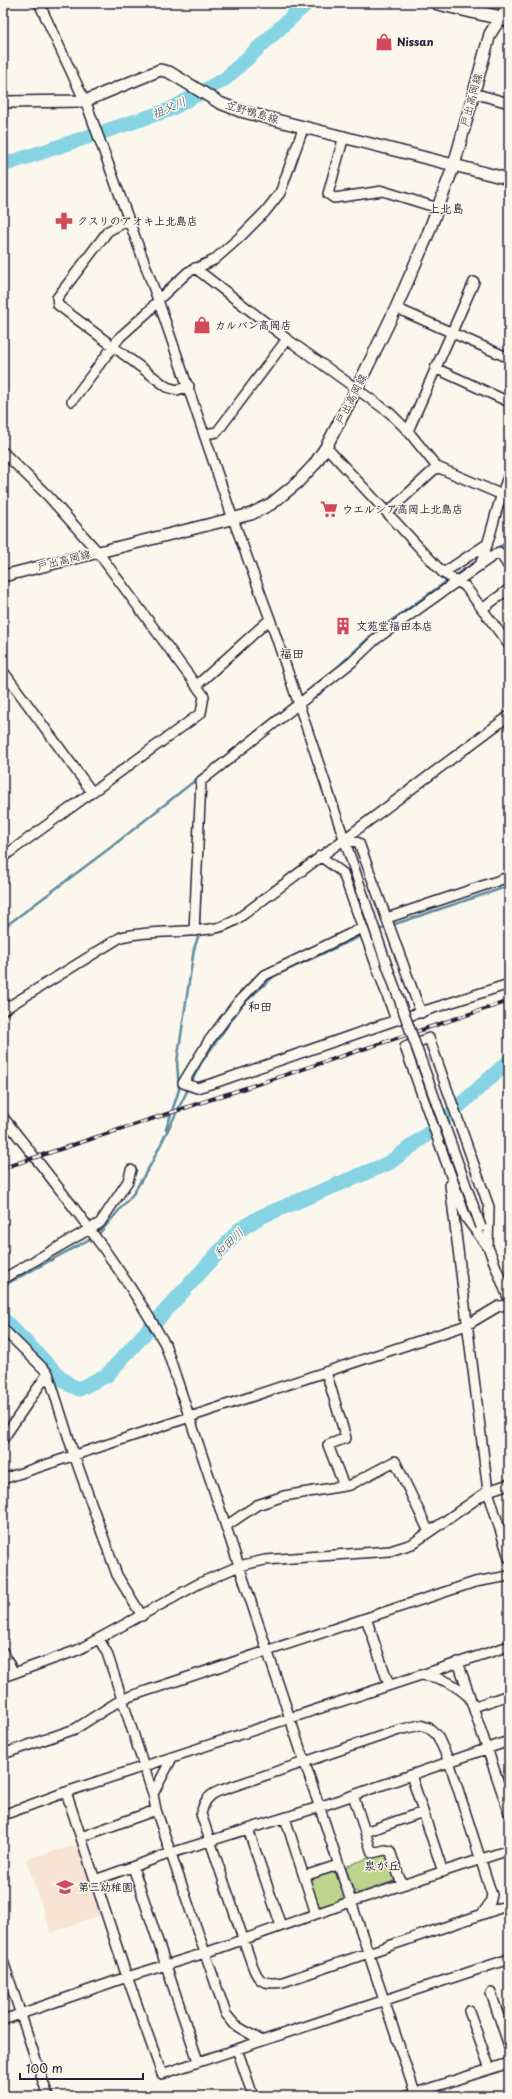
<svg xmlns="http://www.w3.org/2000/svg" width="512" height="2099" font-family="'Playpen Sans','Klee One',sans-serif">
<rect width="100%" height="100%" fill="#fbf7ec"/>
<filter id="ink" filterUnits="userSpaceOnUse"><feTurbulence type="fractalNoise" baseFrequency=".025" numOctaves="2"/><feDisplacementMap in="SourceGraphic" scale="8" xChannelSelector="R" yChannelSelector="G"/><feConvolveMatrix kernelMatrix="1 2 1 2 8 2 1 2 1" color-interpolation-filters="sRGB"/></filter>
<g filter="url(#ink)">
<path fill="#f7e4d5" d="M79,1844L103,1914L51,1933L26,1859Z"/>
<path fill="#bcd48b" stroke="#6f7b63" d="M385,1852H388L396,1880L360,1893L354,1891L346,1868L349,1865Z
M335,1869L344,1893C342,1903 330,1903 321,1906L316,1903L309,1880L312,1876Z"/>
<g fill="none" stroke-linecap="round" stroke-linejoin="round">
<path stroke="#5e8da0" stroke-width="2.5" d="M487,554L509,541
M454,576L480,559
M299,698L339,666L375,632L450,579
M199,925L201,876
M392,925L509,886
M3,928L110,848L295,701
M367,934L387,927
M166,1129L179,1090L177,1062L194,949L198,937
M97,1236L133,1194L151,1164L201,1063L243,1004L274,976L363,935
M3,1286L92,1238"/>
<path stroke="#86d4e3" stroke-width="15" d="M3,165L169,110L225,79L307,3
M3,1319L62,1379L70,1385L79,1389L107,1375L239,1230L260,1217L389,1163L429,1133L509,1061"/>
<g stroke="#22223b" stroke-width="12">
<path id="minor" d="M39,3L88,108L158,300L233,519L270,619L385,960
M500,18L508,3
M473,93L509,103
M344,136L328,194L334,198L383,191L438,208
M129,220L108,231L57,298L58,305L167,387L177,390L189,386
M195,268L287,339L390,413L408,431L437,467
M396,308L509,358
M435,368L509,402
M72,401L120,337L149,311L158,300L188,272L214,260L239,238L265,212L280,193L304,126
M408,431L474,282
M205,434L217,432L287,339
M326,447L443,573L465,586L509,645
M3,452L49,497L97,551L204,696L201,713L3,857
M387,513L437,467L500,494
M480,565L499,552L509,567
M443,573L487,544
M482,609L509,589
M3,671L92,792
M196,686L270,619
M344,838L359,843L421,1013
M320,856L343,873L396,1020
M387,918L509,877
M362,928L263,976L238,1002L208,1042L183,1083L197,1088L217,1082L396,1020L509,984
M194,931L201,781L352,662L376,639L480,565C492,536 496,504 509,475
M3,1010L121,937C152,929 185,934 216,928C223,927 230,923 236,920L509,716
M429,1038L489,1207L488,1247L466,1218L405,1047Z
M3,1117C61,1190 119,1263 165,1344L416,2096
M450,1185L488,1491L509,1558
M486,1242L509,1300
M3,1279L100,1223L128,1181L131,1170
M3,1329L48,1373L74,1455L117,1575L142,1616
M326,1372L346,1438L328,1445L344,1486
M3,1439L48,1373
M3,1479L467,1325L499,1306L509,1305
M226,1526L257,1505L284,1496L350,1485L395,1461L429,1532
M366,1618L389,1685
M99,1639L107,1653L153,1794
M3,1652L14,1673
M458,1662L470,1697
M422,1675C443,1678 455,1684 470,1698L509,1813
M3,1677L78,1650L200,1583L239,1566L265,1560L390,1551L412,1544L488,1491L509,1484
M473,1707L509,1695
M3,1754L75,1729L122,1699L475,1582L509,1576
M172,1758L153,1794L156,1810L226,2014L235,2025L262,2041
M411,1775L443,1872
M66,1792L125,1971L162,2074L509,1959
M353,1795L372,1853L385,1850L390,1851L402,1885
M3,1815L66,1792L509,1646
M285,1818L316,1914
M248,1829L281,1926
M365,1832L423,1812
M81,1837L156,1810
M133,1867L198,2061
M304,1876L338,1865
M95,1880L171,1853L319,1807L509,1741
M482,1914L490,1903L492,1895L449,1761L437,1735L429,1728L420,1725L399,1730L219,1791C207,1796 204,1802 201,1814L249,1956C257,1978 258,1986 283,1982L486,1913L509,1905
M3,1961L48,2096
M491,1993L509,2046
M469,2011L490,2069
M3,2020L127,1977L205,1953L350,1902L509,1850
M237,2049L253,2096
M406,2096L509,2063"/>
</g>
<g stroke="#22223b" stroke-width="14">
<path id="major" d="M3,102L85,101L160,70L169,72L220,103L240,111L509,179
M3,576L251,514L271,504L297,483L314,465L326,447L357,388L396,308L426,239L454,165L490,34L500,18"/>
</g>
<g stroke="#22223b" stroke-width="16">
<path id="highway" d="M438,3L509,20"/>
</g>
<use href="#minor" stroke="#fbf7ec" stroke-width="9"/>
<use href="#major" stroke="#fbf7ec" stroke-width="11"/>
<use href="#highway" stroke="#fbf7ec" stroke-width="13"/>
<g stroke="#22223b" stroke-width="4">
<path id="rail" d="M3,1168L509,1001"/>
</g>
<use href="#rail" stroke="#fbf7ec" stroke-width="2.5" stroke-dasharray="8" stroke-linecap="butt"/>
<g stroke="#22223b" stroke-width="12" stroke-linecap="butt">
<path id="minor-bridge" d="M385,960L481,1227"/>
</g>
<use href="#minor-bridge" stroke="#fbf7ec" stroke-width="9"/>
</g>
</g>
<defs>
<g id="shop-bare" transform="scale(1.38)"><path d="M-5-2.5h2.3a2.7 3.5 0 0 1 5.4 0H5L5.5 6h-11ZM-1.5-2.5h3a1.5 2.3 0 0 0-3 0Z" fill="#d1495b" stroke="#fbf7ec" stroke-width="2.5" paint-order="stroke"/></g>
<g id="pharmacy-bare" transform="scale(1.38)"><path d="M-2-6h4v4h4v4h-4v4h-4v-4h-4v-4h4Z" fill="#d1495b" stroke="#fbf7ec" stroke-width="2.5" paint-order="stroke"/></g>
<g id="supermarket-bare" transform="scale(1.38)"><path d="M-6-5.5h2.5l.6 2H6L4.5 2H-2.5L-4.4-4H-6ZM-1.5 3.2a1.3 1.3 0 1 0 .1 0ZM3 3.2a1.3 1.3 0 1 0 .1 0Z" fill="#d1495b" stroke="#fbf7ec" stroke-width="2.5" paint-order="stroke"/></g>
<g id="building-bare" transform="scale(1.38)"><path d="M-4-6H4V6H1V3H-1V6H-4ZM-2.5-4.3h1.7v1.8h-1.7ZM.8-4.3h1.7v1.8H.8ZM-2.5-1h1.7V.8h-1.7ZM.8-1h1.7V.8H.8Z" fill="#d1495b" stroke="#fbf7ec" stroke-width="2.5" paint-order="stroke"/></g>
<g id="school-bare" transform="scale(1.38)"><path d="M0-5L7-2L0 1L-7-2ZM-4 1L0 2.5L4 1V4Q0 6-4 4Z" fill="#d1495b" stroke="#fbf7ec" stroke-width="2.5" paint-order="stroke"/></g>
</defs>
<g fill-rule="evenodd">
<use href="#shop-bare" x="384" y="42"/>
<use href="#pharmacy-bare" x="64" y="221"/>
<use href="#shop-bare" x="202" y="325"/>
<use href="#supermarket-bare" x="329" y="509"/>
<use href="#building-bare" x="343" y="626"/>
<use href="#school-bare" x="65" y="1887"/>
</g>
<g text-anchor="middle" stroke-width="3" stroke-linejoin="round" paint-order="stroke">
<g font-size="11" font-weight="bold" fill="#22223b" stroke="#fbf7ec" text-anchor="start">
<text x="397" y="46">Nissan</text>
<text x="77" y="225">クスリのアオキ上北島店</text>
<text x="215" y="329">カルバン高岡店</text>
<text x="342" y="513">ウエルシア高岡上北島店</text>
<text x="356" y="630">文苑堂福田本店</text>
<text x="78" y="1891">第三幼稚園</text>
</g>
<g font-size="11" fill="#22223b" stroke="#fbf7ec">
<text transform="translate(471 100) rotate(-75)" y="4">戸出高岡線</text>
<text transform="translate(252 112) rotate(16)" y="4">立野鴨島線</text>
<text transform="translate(351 399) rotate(-63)" y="4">戸出高岡線</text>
<text transform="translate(64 560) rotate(-14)" y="4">戸出高岡線</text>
</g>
<g font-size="12" font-style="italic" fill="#40576d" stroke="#fbf7ec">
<text transform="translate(169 108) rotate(-24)" y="4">祖父川</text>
<text transform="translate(229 1243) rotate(-45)" y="4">和田川</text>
</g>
<g font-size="12" font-weight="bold" fill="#22223b" stroke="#fbf7ec">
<text x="446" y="213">上北島</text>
<text x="292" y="658">福田</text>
<text x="260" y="1011">和田</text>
<text x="382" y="1870">泉が丘</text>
</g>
</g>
<rect width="512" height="2099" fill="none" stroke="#fbf7ec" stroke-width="16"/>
<rect x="8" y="8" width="496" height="2083" fill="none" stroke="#22223b" stroke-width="1.5" filter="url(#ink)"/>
<path d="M20 2073v6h123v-6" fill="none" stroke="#22223b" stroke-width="2"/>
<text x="26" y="2073" font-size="12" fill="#22223b" stroke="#fbf7ec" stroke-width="3" paint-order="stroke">100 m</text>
</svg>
